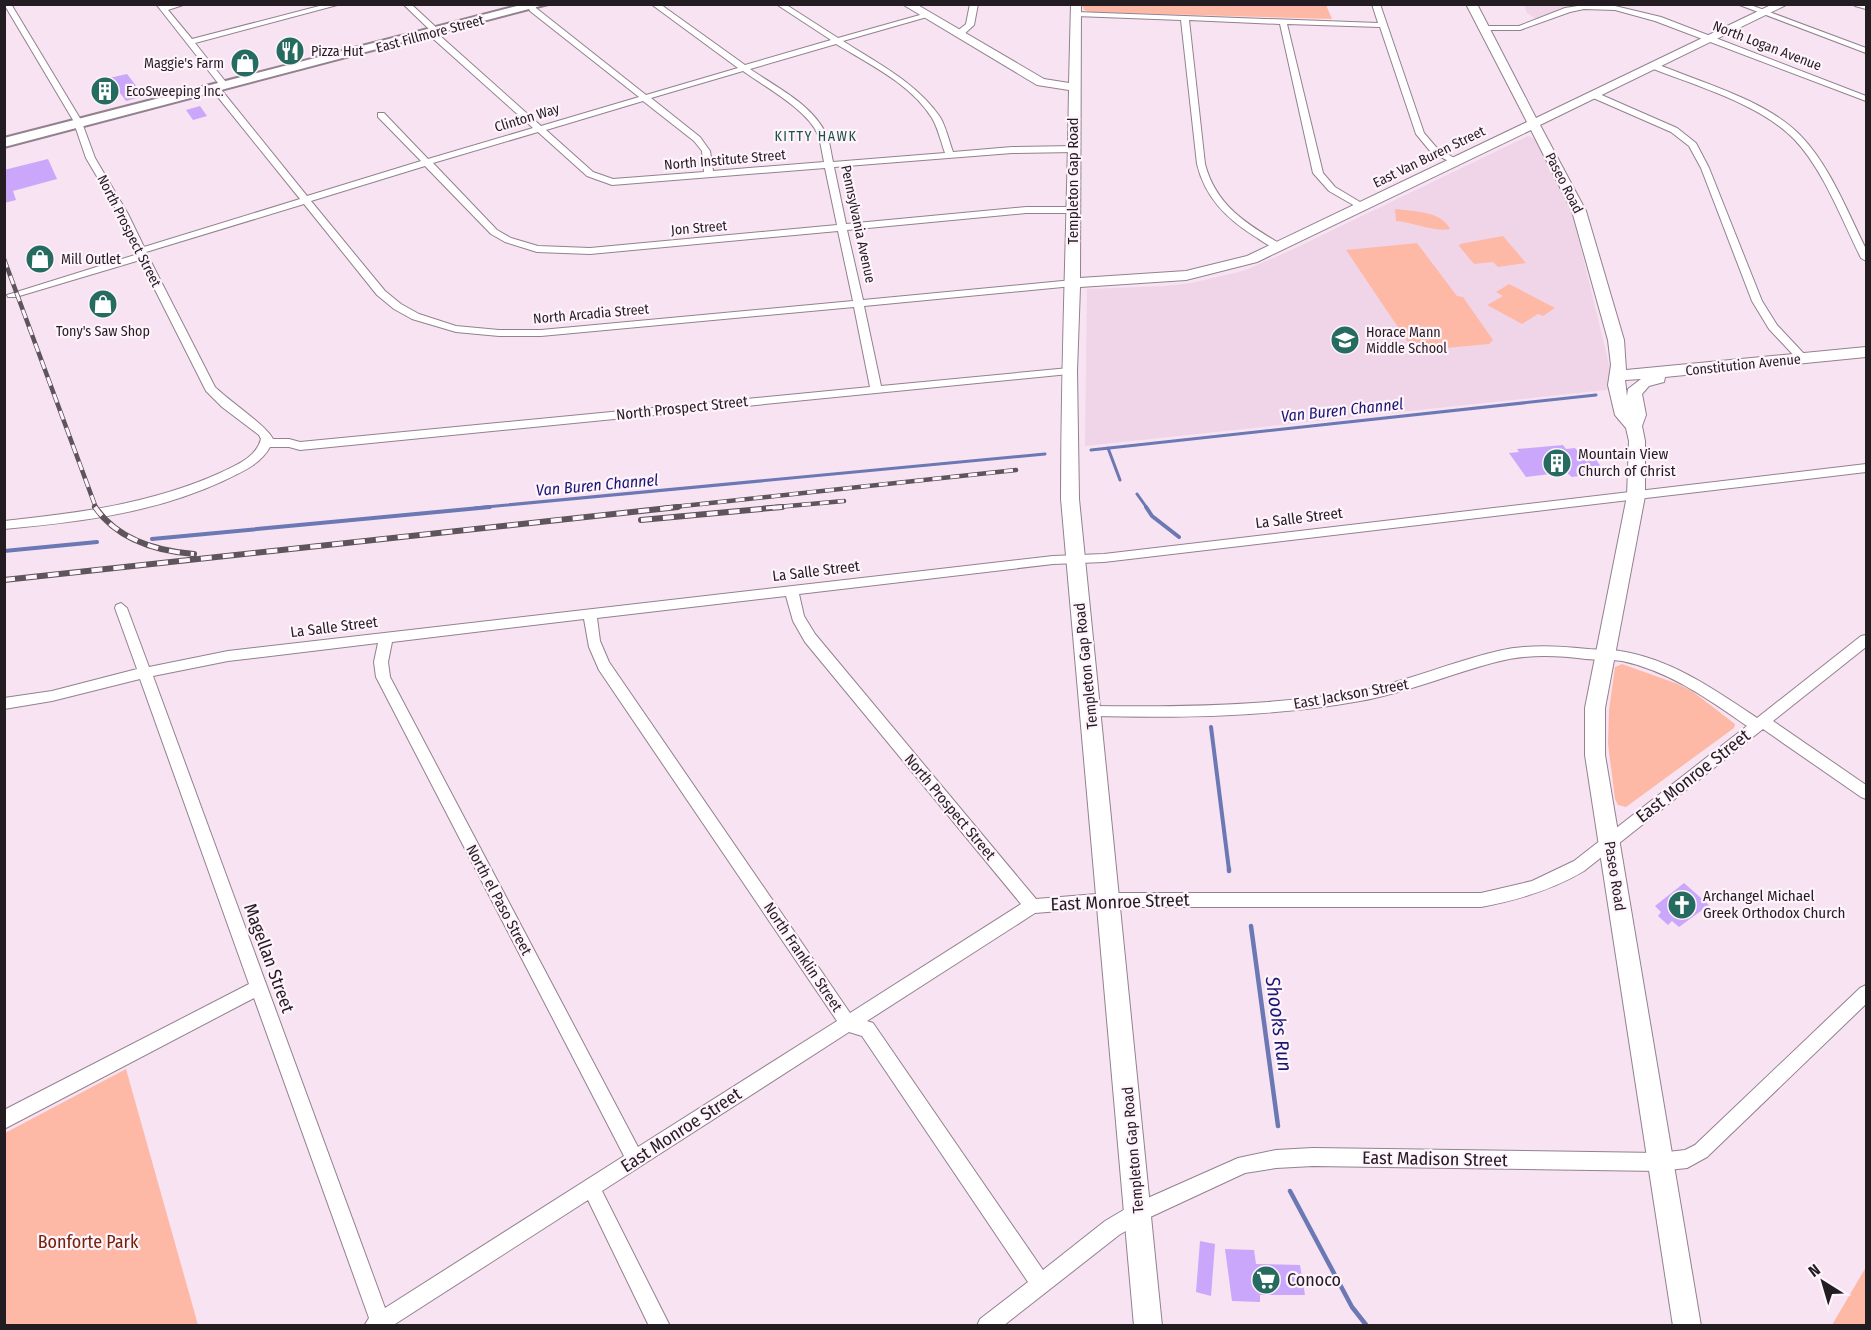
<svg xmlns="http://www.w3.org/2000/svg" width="1871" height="1330" font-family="'Fira Sans Condensed',sans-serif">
  <rect width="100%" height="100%" fill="#f7e3f2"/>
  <path fill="#f0d5e9" d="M1524,5L1578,4V5L1561,8L1536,19L1527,13Z
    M1528,136L1535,139L1572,212L1615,389L1085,446L1087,289L1164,286L1191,283L1243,271L1285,253Z"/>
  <path fill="#feb9a6" d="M1082,4L1326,5L1332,19L1090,12L1084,10Z
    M1395,209C1412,211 1442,211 1450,229C1437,233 1412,222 1396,221Z
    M1503,236L1526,263L1498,267L1493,262L1474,264L1459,246L1460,244Z
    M1417,243L1457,296L1463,297L1493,340L1489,344L1414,351L1346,250Z
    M1509,284L1555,308L1543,316L1538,314L1522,324L1487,305L1503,296L1496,292Z
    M1622,664L1678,684L1692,691L1735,724L1734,728L1626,807L1618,805L1615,799L1608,744L1609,710L1615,667Z
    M126,1069L198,1325H5V1133Z
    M1866,1267V1325H1832Z"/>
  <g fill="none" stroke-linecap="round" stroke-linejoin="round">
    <path stroke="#6c78b3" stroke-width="3" d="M1108,448L1120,480
      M1091,450L1596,395
      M1137,494L1147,508
      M475,508L1045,454"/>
    <path stroke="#6c78b3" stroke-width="4" d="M1146,507L1152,516L1179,537
      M152,539L490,507
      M4,551L97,542
      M1211,727L1229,870"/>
    <path stroke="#6c78b3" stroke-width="4.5" d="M1229,869V871
      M1251,926L1278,1126
      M1290,1191L1352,1307L1367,1326"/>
  </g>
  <path fill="#caa7fa" d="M127,74L144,96L126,101L109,78Z
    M200,106L207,116L193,120L186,110Z
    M48,159L57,179L13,191L16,200L4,203V170Z
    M1563,445L1566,449L1575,448L1583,458L1594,457L1602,468L1583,470L1586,475L1572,477L1566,472L1526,477L1509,453L1519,452L1517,449Z
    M1684,883L1709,905L1679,927L1672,921L1668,925L1658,916L1661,912L1655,906Z
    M1200,1241L1215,1244L1211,1296L1196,1292Z
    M1225,1249L1254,1250L1256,1264L1300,1265L1305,1295H1260V1302L1232,1301Z"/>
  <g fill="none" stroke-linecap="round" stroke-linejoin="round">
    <g stroke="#93818f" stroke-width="2">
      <path id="street" d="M4,4H11L81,120L95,158L128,214L144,247L300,199L213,91V87H219L307,196L421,161L378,117V113H384L428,159L533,128L429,35L431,31L403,4H411L439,30L438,34L541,126L639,97L530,11L527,4H535L536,8L646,95L738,68L651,4H660L745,65L831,40L776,4H785L838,38L927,13V17L843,41C877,63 917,83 940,117C946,127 949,141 953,152L1012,147L1074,146L1078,149L1074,152L1012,153L834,167L846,224L1026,207H1072L1077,210L1072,213H1026L847,230L863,300L1073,280L1078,283L1073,286L864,306L881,386L1069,368L1074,371L1069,374L300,450L289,447H270C260,465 241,472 223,481C154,513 80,522 4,529V521C79,513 151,504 220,473C236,465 256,458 261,439L259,435L222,407L206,391L140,260L16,297H8L7,295L138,254L134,251L135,249L119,214L86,158L73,120ZM836,44C869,64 911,84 932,118C938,128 941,142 945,153L833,162C831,153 830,142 826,134C813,105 776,87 750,69ZM743,71C765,87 808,110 818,135C821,143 822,153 824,162L713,171L710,151L700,137L651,98ZM643,101L694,141L702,151L704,172L613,179L593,172L546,130ZM538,132L587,176L612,185L825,168L837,225L590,248L538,246L511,238L497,230L433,163ZM425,166L491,234L505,242L537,252L590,254L838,231L853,301L541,330H499L456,326L419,314L401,304L385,291L311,201ZM304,204L377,295L394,309L412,319L456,332L499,336H541L854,307L870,387L300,442L289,439H273C266,425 229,401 215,387L146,252Z
        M156,4L165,6L186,4L168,10L192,39L327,4H341L195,43L229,86L225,88H222Z
        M970,4H978L974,25L962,36H956V32L966,24Z
        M1372,4H1380L1424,133L1436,147L1459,161L1452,163L1430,151L1416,134L1380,27L1287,24L1323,173L1335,187L1365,205L1367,207L1362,210L1329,191L1313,173L1280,24L1189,20L1205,164C1216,206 1247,224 1282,245V249L1279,250C1270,247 1262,241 1254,236C1226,218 1205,197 1197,164L1181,20L1076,16L1072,14L1076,12L1378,23Z
        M1737,4H1748L1866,48V53Z
        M1855,4L1866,5V9L1855,6Z
        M1584,5L1615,6L1661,17L1866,96V101L1655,21L1615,10L1584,9L1570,12L1520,30H1483L1479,28L1483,26H1519L1565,8Z
        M1651,64H1657C1702,83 1766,100 1800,135C1830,166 1847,211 1866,249V261L1861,258C1842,220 1823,169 1794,139C1760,104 1696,86 1651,68Z
        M1591,93H1597L1677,128L1696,143L1709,168L1762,301L1777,325L1807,357V361H1799L1769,329L1752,301L1701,168L1689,146L1671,132L1591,97Z
        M1866,464V472L1104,562L1053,564L799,594L804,616L815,634L1036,899L1109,893H1481L1532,881L1574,861L1747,726C1708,699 1669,671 1622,661C1610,659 1598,660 1586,659C1556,655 1525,654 1496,662C1450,674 1406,693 1360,701C1272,717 1181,718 1092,716L1087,715L1085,711L1087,707L1092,706C1181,707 1271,706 1359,691C1406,682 1451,662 1498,651C1528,644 1558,646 1588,649C1599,650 1609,649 1620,651C1671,659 1714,689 1757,718L1861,636L1866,635V647L1773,721L1866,785V799L1861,797L1763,729L1584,871C1552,890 1518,900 1481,907H1109L1035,913L867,1021L873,1023L1043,1270L1105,1221L1132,1205L1238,1158L1276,1150L1313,1148L1659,1153L1685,1150L1695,1145L1860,988L1866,985V1004L1707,1157L1687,1168L1659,1171L1313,1166L1276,1168L1245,1173L1146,1219L1119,1235L1003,1326H977L980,1319L1028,1282L862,1036L849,1032L602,1191L670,1326H649L588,1200L392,1326H364L369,1318L254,998L4,1129V1110L249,984L140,679L52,701L4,709V698L52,691L137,669L115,608L116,605L121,603L127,608L149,667L228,651L1053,556L1104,554ZM786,596L793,621L805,642L1021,904L850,1013L609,662L600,641L597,618ZM584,619L589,647L599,670L837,1021L638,1147L390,677L388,662L392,642ZM378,643L374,662L376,677L624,1156L385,1308L153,676L228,661Z"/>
    </g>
    <g stroke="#93818f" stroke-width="2">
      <path id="secondary" d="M902,4H916L1044,79L1069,83L1071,4H1081L1080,278L1186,271L1247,256L1527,122L1466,4H1477L1536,118L1773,4H1788L1540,125L1586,211L1624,340L1626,370L1866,347V357L1665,377L1664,382L1649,386L1642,394L1646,415L1642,426L1645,441V496L1605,708V755L1701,1326H1673L1585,755V708L1627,496L1629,441L1626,428L1615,415L1608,385L1611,365L1608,340L1572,211L1531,130L1257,262L1186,280L1080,287L1077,371L1079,499L1162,1326H1134L1061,499C1061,363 1067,226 1069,90L1037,85ZM1641,379L1628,389L1627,396L1625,380Z"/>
    </g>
    <g stroke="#93818f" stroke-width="4">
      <path id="primary" d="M525,4H548L4,147V138Z"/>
    </g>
    <use href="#street" fill="#fff" fill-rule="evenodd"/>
    <use href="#secondary" fill="#fff" fill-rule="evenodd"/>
    <use href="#primary" fill="#fff" fill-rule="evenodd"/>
    <g stroke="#5e545c" stroke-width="4.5">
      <path id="rail-far1" d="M4,259L96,508
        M664,508L1016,470
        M766,508L844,501"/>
    </g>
    <g stroke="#5e545c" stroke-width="6">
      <path id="rail" d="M95,507C117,539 156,551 194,554
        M641,520L782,507
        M4,580L678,507"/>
    </g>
    <use href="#rail-far1" stroke="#fff3fc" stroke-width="3" stroke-dasharray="9" stroke-linecap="butt"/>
    <use href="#rail" stroke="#fff3fc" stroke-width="4" stroke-dasharray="11" stroke-linecap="butt"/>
  </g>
  <defs>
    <g id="restaurant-disc" transform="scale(1.5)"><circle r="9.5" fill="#266b5f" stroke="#fff3fc"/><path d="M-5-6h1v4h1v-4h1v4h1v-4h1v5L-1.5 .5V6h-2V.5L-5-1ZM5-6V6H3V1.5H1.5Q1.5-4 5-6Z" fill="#fff"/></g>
    <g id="shop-disc" transform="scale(1.5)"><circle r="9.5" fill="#266b5f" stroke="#fff3fc"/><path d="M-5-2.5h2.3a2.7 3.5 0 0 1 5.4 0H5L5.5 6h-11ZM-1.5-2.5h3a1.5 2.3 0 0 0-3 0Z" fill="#fff"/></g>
    <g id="building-disc" transform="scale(1.5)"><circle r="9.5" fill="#266b5f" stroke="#fff3fc"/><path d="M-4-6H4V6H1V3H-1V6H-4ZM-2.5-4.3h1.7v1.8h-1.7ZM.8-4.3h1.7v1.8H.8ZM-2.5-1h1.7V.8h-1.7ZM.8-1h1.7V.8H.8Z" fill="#fff"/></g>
    <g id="school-disc" transform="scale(1.5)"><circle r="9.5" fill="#266b5f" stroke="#fff3fc"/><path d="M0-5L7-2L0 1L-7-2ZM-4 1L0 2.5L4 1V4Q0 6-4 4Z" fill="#fff"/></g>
    <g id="church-disc" transform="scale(1.5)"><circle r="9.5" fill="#266b5f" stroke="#fff3fc"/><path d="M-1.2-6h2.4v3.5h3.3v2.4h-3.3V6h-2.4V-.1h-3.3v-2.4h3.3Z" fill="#fff"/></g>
    <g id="supermarket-disc" transform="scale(1.5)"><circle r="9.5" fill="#266b5f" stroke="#fff3fc"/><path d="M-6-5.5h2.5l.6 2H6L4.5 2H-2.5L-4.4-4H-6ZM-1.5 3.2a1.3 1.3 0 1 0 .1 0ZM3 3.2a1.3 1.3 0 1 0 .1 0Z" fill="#fff"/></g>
  </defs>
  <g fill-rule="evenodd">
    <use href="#restaurant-disc" x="290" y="51"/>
    <use href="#shop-disc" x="245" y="63"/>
    <use href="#building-disc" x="105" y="91"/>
    <use href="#shop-disc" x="40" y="259"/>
    <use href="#shop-disc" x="103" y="304"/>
    <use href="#school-disc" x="1345" y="340"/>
    <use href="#building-disc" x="1557" y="463"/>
    <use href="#church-disc" x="1682" y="905"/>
    <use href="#supermarket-disc" x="1266" y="1280"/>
  </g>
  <g text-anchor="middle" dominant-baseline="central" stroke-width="4.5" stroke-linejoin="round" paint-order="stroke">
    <g font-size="14" fill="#231c21" stroke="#fff3fc">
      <text transform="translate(430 34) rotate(-15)">East Fillmore Street</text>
      <text transform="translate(1767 46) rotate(21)">North Logan Avenue</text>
      <text transform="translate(527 118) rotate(-17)">Clinton Way</text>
      <text transform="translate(1429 157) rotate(-26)">East Van Buren Street</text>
      <text transform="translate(725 160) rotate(-5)">North Institute Street</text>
      <text transform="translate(1564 183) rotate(63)">Paseo Road</text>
      <text transform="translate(858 224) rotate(78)">Pennsylvania Avenue</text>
      <text transform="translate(699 228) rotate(-5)">Jon Street</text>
      <text transform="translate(129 231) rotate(63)">North Prospect Street</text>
      <text transform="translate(591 314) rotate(-5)">North Arcadia Street</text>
      <text transform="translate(1743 365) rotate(-6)">Constitution Avenue</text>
    </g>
    <g font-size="14" fill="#231c21" stroke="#fff3fc" text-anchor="start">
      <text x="311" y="51">Pizza Hut</text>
      <text x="224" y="63" text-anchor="end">Maggie's Farm</text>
      <text x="126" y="91">EcoSweeping Inc.</text>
      <text x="61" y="259">Mill Outlet</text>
      <text x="103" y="331" text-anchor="middle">Tony's Saw Shop</text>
      <text x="1366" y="332">Horace Mann<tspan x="1366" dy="16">Middle School</tspan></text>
    </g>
    <g font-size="14" letter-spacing="1.5" fill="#1c5349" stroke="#fff3fc">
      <text x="816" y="136">KITTY HAWK</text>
    </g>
    <g font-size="15" fill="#231c21" stroke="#fff3fc">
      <text transform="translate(1073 181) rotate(-90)">Templeton Gap Road</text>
      <text transform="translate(682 408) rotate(-6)">North Prospect Street</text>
      <text transform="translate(1299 518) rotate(-7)">La Salle Street</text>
      <text transform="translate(816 571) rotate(-7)">La Salle Street</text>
      <text transform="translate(334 627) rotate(-7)">La Salle Street</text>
      <text transform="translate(1086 666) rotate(-96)">Templeton Gap Road</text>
      <text transform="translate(1351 694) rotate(-10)">East Jackson Street</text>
      <text transform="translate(950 807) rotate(50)">North Prospect Street</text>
      <text transform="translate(1615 876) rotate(81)">Paseo Road</text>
      <text transform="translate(499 900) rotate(62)">North el Paso Street</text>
      <text transform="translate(803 957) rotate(56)">North Franklin Street</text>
      <text transform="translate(1133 1150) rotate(-95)">Templeton Gap Road</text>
    </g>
    <g font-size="15" fill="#231c21" stroke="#fff3fc" text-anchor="start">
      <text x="1578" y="454">Mountain View<tspan x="1578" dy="17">Church of Christ</tspan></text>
      <text x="1703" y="896">Archangel Michael<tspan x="1703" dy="17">Greek Orthodox Church</tspan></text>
    </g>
    <g font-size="16" font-style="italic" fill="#171673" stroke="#fff3fc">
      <text transform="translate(1342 410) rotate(-6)">Van Buren Channel</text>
      <text transform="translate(597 485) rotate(-5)">Van Buren Channel</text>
    </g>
    <g font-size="18" fill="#231c21" stroke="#fff3fc">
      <text transform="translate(1693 776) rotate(-38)">East Monroe Street</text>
      <text transform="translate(1120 902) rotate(-2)">East Monroe Street</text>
      <text transform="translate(269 958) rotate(70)">Magellan Street</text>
      <text transform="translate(681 1130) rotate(-33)">East Monroe Street</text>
      <text transform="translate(1435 1159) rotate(1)">East Madison Street</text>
    </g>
    <g font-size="18" fill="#752209" stroke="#fff3fc">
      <text x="88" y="1242">Bonforte Park</text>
    </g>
    <g font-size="18" fill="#231c21" stroke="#fff3fc" text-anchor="start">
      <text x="1287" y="1280">Conoco</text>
    </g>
    <g font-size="20" font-style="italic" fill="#171673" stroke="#fff3fc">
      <text transform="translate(1279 1024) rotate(82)">Shooks Run</text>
    </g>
  </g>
  <rect width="1871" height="1330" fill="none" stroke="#231c21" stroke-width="12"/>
  <g transform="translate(1823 1282) rotate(323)" stroke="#fff3fc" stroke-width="4.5" paint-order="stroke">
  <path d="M0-4.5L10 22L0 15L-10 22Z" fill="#231c21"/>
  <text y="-9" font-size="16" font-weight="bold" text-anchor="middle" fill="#231c21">N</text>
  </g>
</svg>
